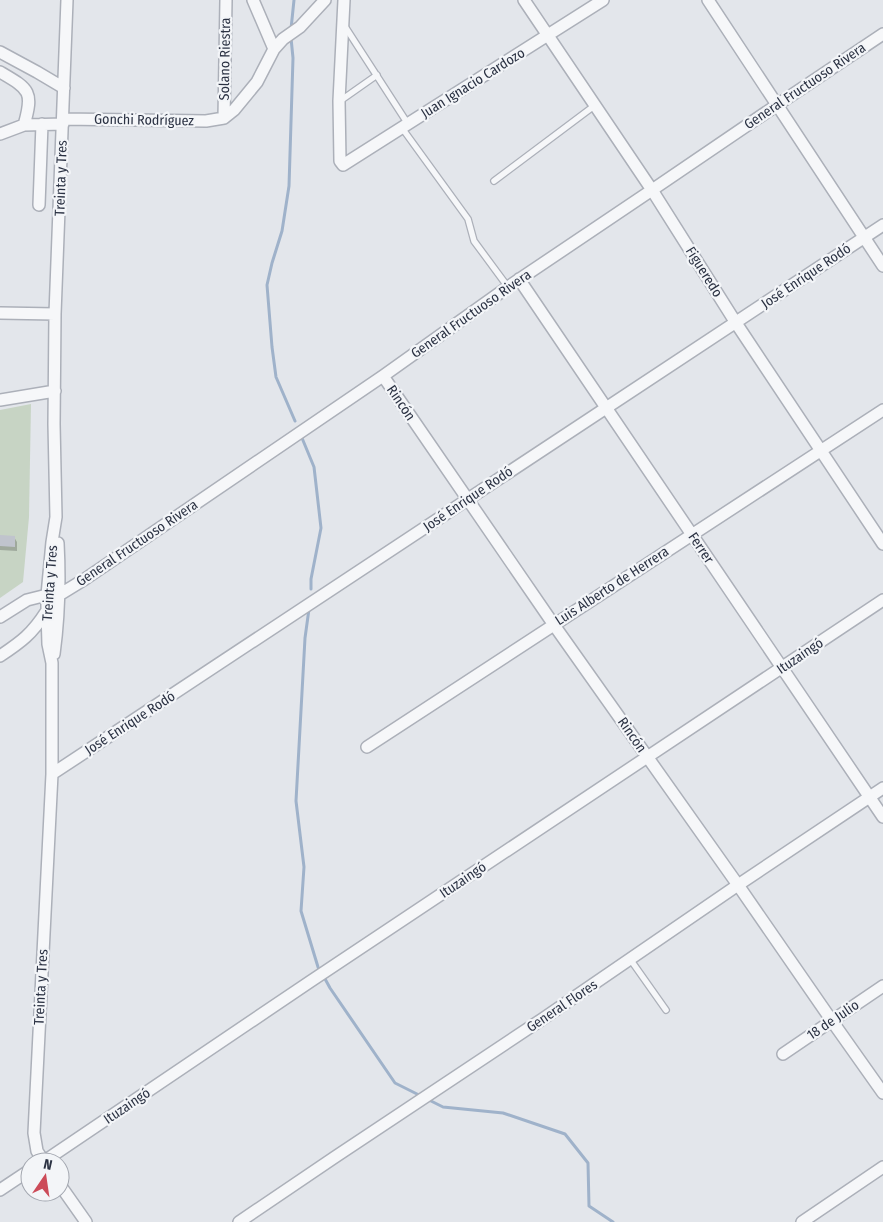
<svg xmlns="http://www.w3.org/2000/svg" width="883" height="1222" font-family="'Fira Sans Condensed',sans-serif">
  <rect width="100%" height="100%" fill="#e3e6eb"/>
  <path fill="#c7d4c4" d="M31,404L29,517L23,582L0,598V410Z"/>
  <path fill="#0003" d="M0,537H14L17,542V551L0,550Z"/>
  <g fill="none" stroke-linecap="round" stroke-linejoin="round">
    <path stroke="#9fb2ca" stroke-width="3" d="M291,29L294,0
      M291,38L293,58L289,186L282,231L272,263L267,285L272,347L276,377L295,421
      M302,438L314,467L321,528L311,579V589
      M309,609L305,638L296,801L304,867L301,911L318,967L320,972
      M324,977L330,988L395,1083L421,1096
      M429,1100L443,1107L503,1113L565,1134L588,1163L589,1206L613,1222"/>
  </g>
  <path fill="#c0c4cd" d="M0,535L15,536V547L0,546Z"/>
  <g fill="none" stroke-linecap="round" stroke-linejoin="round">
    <g stroke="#acb0b9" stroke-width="8">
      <path id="service" d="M344,25L408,124
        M340,101L377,75
        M402,128L468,219L474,241L508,287
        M494,181L594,106
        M630,959L666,1010"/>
    </g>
    <g stroke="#acb0b9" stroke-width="14">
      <path id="minor" d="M253,0L274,49
        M344,0L339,101L340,161L343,165L603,0
        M524,0L652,190L736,323L883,544
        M708,0L883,266
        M0,52L37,72L64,88
        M0,72C29,89 34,91 24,125
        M224,118L226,0
        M63,119L206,121L224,118L234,110L257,82L274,49L283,39L300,27L325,0
        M0,134L24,125L63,124
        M39,205L42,124
        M519,279L883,817
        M0,313L55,314
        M383,376L554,625L738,885L832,1021L883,1093
        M0,400L55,391
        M0,617L27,600L47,595H59L85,579L383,376L508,287L652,190L777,105L883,34
        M54,654C59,617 60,580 58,543
        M0,656C21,642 32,634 46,612
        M367,747L883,410
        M52,774L883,225
        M783,1054L883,986
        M43,1162L311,981L883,600
        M44,1162L37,1151L34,1133L52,774V663L48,644L47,612V595L52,542L56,517L54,424L55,314L67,0
        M60,1185L86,1222
        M0,1190L30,1170
        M239,1222L335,1157L541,1020L738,885L883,788
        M802,1222L883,1167"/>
    </g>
    <use href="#service" stroke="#f6f7f9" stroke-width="5.5"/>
    <use href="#minor" stroke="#f6f7f9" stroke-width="11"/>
  </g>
  <g text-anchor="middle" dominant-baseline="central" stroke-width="4.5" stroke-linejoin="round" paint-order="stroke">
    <g font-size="14" fill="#2b3243" stroke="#f3f5f8">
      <text transform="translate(225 59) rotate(-89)">Solano Riestra</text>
      <text transform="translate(473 83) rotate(-32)">Juan Ignacio Cardozo</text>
      <text transform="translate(805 86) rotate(-34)">General Fructuoso Rivera</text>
      <text transform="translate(144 120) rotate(1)">Gonchi Rodríguez</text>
      <text transform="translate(61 178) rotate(-88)">Treinta y Tres</text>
      <text transform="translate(704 272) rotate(58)">Figueredo</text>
      <text transform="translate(806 276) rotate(-34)">José Enrique Rodó</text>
      <text transform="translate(471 314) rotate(-35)">General Fructuoso Rivera</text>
      <text transform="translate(401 403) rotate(56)">Rincón</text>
      <text transform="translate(468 499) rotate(-34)">José Enrique Rodó</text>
      <text transform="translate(137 543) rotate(-34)">General Fructuoso Rivera</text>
      <text transform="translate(701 548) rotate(56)">Ferrer</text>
      <text transform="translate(50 583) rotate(-86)">Treinta y Tres</text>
      <text transform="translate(612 586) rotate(-33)">Luis Alberto de Herrera</text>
      <text transform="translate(800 656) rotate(-34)">Ituzaingó</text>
      <text transform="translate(130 723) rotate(-33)">José Enrique Rodó</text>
      <text transform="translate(632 735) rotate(55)">Rincón</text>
      <text transform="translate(463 880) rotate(-34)">Ituzaingó</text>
      <text transform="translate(41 987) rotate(-87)">Treinta y Tres</text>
      <text transform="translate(562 1006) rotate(-34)">General Flores</text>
      <text transform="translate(833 1020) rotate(-34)">18 de Julio</text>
      <text transform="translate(127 1106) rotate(-34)">Ituzaingó</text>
    </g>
  </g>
  <g transform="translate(45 1177) rotate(13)"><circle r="24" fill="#f3f5f8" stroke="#a3a7b0"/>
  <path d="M0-4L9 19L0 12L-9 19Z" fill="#cc4b59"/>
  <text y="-8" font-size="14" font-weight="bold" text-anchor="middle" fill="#2b3243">N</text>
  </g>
</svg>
